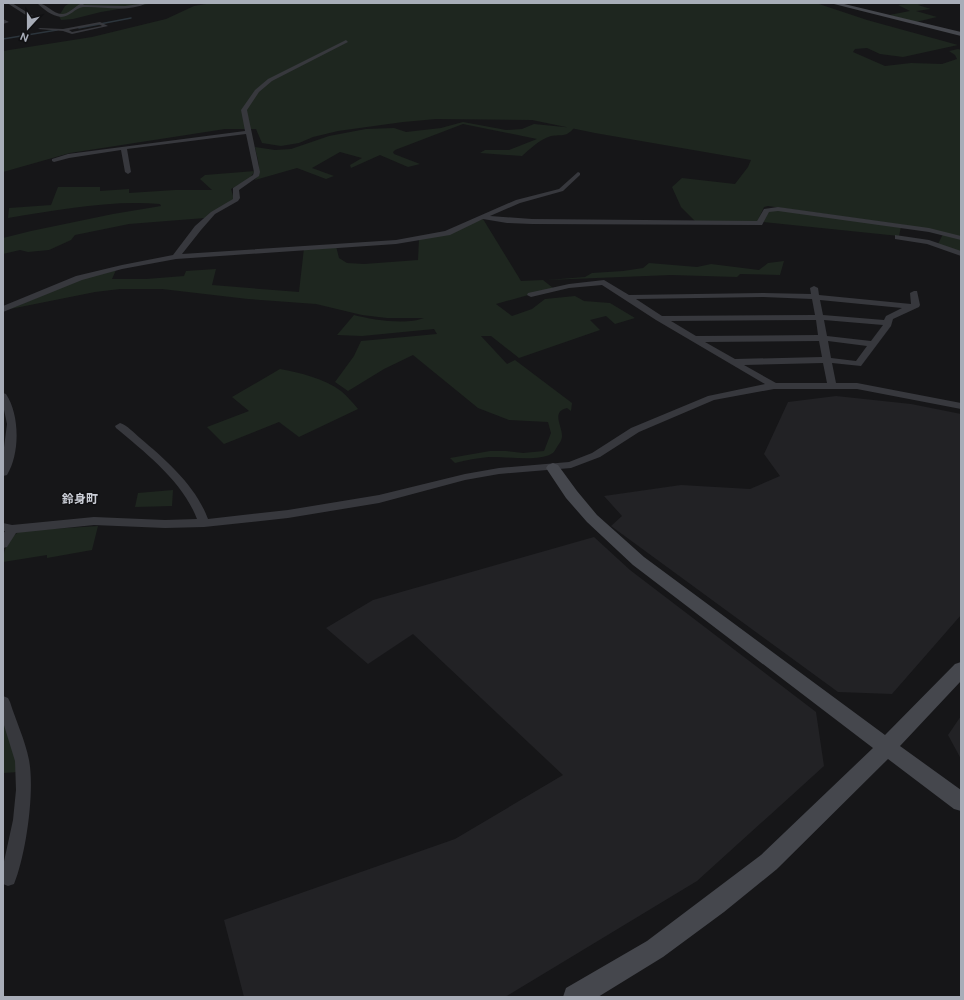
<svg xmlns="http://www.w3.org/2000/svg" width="964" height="1000" font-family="'DM Sans','Noto Sans JP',sans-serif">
  <rect width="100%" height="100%" fill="#161618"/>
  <path fill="#222225" d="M836,396L911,404L961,414V615L892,694L838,692L611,526L622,516L604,496L681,485L750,489L780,476L764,454L788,402Z
    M594,537L630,570L816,712L824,766L697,881L505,997H244L224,920L455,839L563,775L413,634L368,664L326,628L373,600Z
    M961,716V759L948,735Z"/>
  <path fill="#1e261f" d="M70,3H155L101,12L73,19L61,20L59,16L65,6Z
    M212,3H816L867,20L958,45L903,57L880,54L867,48L855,49L853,52L885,66L911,63L942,64L957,59L955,55L949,51L958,49L961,50V237L904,225L768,206L764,207L757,222L695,221L681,207L672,187L682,178L735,184L748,167L751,160L595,133L532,120L436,119L403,122L338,131L313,137L299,143L281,146L262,143L256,129H225L70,153L3,172V51L92,37L166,19L194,6Z
    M918,3H932L918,5L931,9L916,11L937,17L916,22L889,15L910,11L898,5Z
    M463,122L506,130L522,129L534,124L574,128C565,138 562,134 551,136C540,139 530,149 522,156L480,153L485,150H509L537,139L463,124L395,150L393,152L394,154L420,164L408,167L380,155L351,168L350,165L362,158L340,152L312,168L334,176L326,179L297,168L255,180C263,171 257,159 255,147L275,150L291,149L329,136L366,129L394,128L406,132L441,128Z
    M255,171L249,179L231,189L234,199L205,218L129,224L75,235L71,240L49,250L28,252L20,250L3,254V238L31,231L113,214L161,206L160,204C109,200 59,210 8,218L9,208L51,205L58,187H100V191L129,189V193L175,190H212L200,179L205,175Z
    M773,209L901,227L899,236L763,222L765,212Z
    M483,219L521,281L543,280L553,288L496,304L512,316L532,309L545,299L575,296L584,301L610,303L635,318L615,324L606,316L590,320L600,330L519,358L491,336H481L507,364L515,360L572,403L571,411L567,408C551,412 562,425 562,436C562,440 559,444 557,447C555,450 554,453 551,454C537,462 506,456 489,457C478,458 466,460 455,463L450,458L490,451H506L523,453L544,451L551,433L548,422L509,420L478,408L413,355L384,369L348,391L335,382L354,356L361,341L437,334L434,329L362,336L337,335L354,315C372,320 407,325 424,318H387L362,315L316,304L248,299L162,289H120L95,292L10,309L81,279L116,270L112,279H146L184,276L186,271L216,269L212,285L299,292L304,248L336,246L339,258L347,263L364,264L418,260L419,239L438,236Z
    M943,234L961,239V252L938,244Z
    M784,261L780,275L740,274L737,277L671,275L547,280L585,277L592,273L623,271L643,268L649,263L697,267L711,264L759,270L768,263Z
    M280,369C300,373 324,378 341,391C347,396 353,403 358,409L299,437L279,422L224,444L207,427L249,411L232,397Z
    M173,490L172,506L135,507L138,493Z
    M98,526L92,550L47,558V555L3,562C3,550 9,538 20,531Z
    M3,716L19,772L3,773Z"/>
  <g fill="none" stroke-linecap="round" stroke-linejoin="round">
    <path stroke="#2c353c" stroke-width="1.5" d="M79,28L131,18
      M3,39L57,30"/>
    <path fill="#37383d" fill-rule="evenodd" d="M7,3H12L33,16L29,17Z
      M37,3C47,3 53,15 63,14C72,13 76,3 85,3L83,5L125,6L147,3C128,13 103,6 83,7C75,8 70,17 61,17C52,16 43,9 37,3Z
      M3,19L9,22L3,24Z
      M100,22L108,26L72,34L63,31L38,29L40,28L63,29ZM99,24L102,26L72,32L69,30Z
      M346,40L348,42L272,81L259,92L247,110L260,172L259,176L239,190L240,198L238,201L215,214L201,230L182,254L396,240L445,231L516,200L559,189L578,172L580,173V175L563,191L520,203L490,216L532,219L757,221L764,209L778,207L929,228L961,236V240L929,232L778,211L769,212L762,225H759L532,224L507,223L483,219L450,235L396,244L176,259L122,269L82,280L3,312V306L76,276L122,265L173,255L195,226L211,212L233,199V188L253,175L254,172L246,134L127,149L131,172L128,174L125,172L121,150L69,158L54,162L52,161V159L68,154L245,131L241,110L255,90L268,79Z
      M895,235L929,240L961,251V256L927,244L895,239Z
      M604,280L629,295L763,293L811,294L810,288L814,286L818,288L819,295L911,304L910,293L914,291H917L920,305L919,307L893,319L891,326L861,366L832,363L836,383H857L961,403V409L857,389H774L714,400L639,432L600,457L571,468L499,474L465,480L379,503L288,518L204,527L165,528L94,525L16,533L7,547L3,548V534L5,531H3V523L12,525L94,517L165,520L197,519C183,482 146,453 116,428L115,426L120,423C127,425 134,433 140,438C166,460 196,486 208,519L288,510L379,495L465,474L499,468L569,462L592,453L631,428L708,396L765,384L656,320L602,285L569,288L531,297L527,295L528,293L569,284ZM763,297L812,299L815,315L662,316L636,299ZM820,300L902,308L886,316L884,320L823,315ZM816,320L818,335L696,336L671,321ZM824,320L883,325L871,341L827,336ZM819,341L822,357L735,359L705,342ZM828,341L867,346L856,361L831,358ZM823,363L827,383H776L744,365Z
      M3,393L6,394C20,415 20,454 7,475L3,476V455L7,424L3,405Z
      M3,696L8,698L10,702C16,721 25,740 29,760C35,791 26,855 14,884L8,886L3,884V866L13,820L16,790L15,761L3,722Z"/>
    <path fill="#45474d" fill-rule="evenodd" d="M830,3H840L961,32V36Z
      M553,463L558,465L577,491L597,515L644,557L885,735L955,664L961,662V681L900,746L961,790V811L954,809L888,759L777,869L724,912L663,957L598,997H563L566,988L647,941L761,855L873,748L633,565L587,522L566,498L546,468L548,465Z"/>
  </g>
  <g text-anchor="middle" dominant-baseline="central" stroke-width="3" stroke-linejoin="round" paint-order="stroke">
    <g font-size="12" font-weight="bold" fill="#c9ccd4" stroke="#111113">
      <text x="80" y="499">鈴身町</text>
    </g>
  </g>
  <rect width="964" height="1000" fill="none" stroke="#a8adb8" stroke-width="8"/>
  <g transform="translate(28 28) rotate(201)" stroke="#111113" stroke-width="3" paint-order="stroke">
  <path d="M0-3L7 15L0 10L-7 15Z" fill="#a8adb8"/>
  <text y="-6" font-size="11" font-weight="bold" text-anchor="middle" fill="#a8adb8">N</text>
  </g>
</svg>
